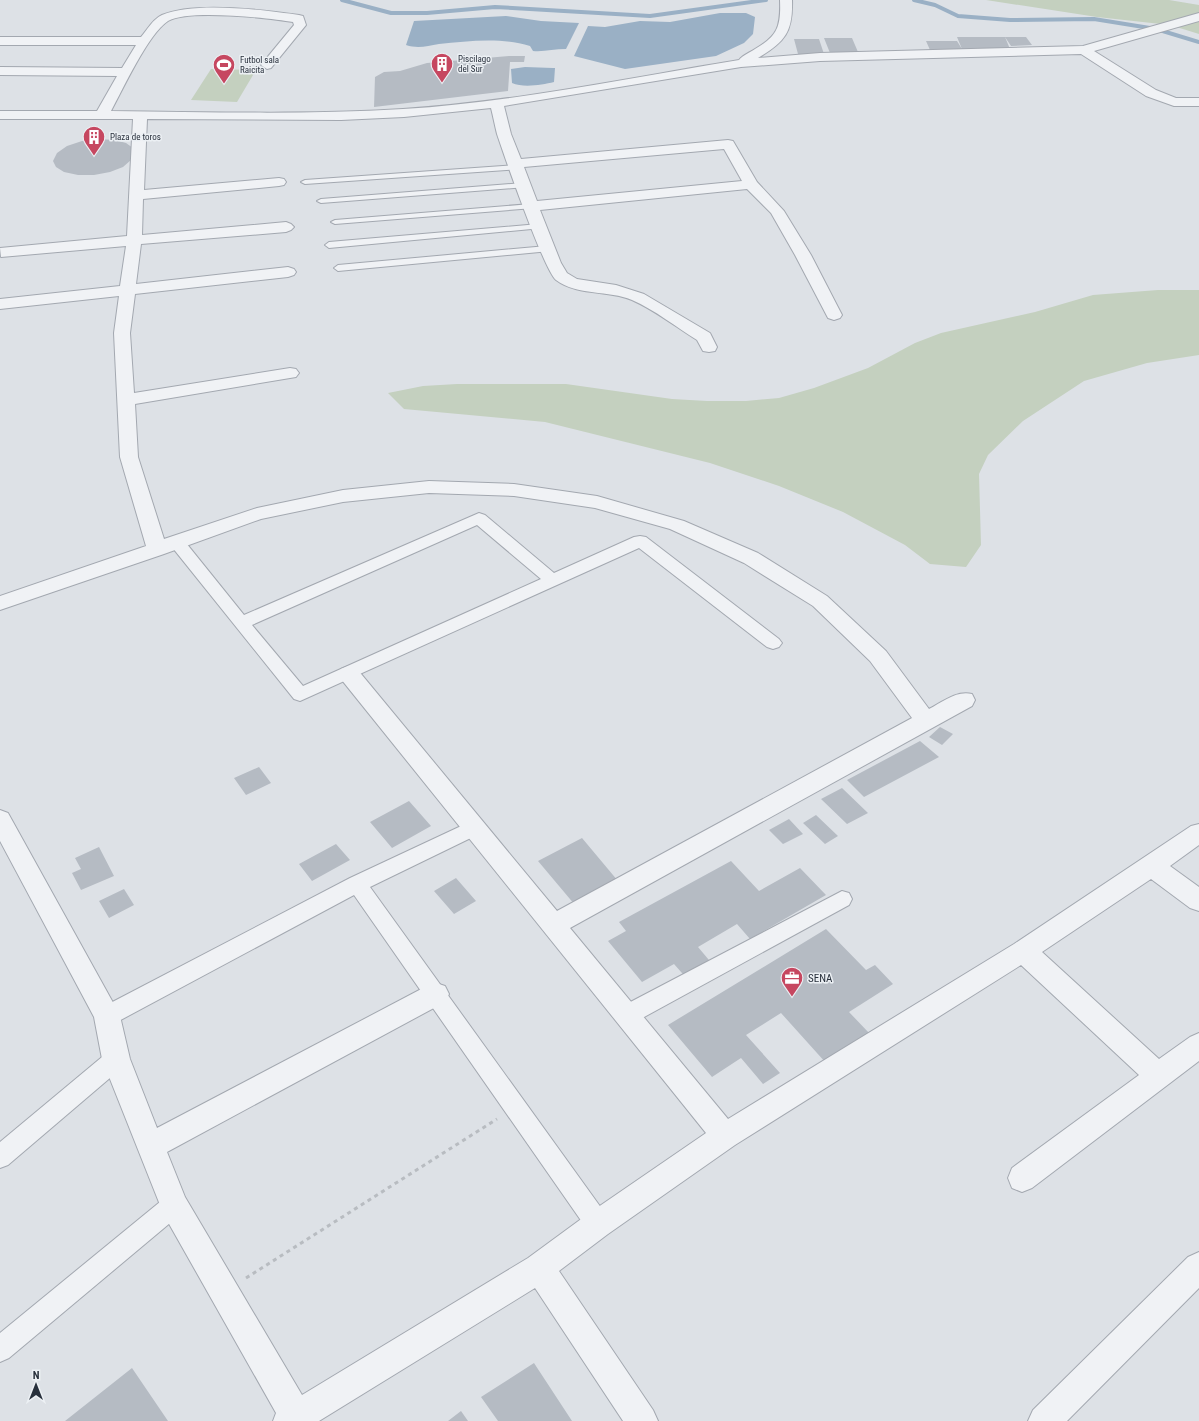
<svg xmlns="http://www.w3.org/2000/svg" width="1199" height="1421" font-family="'Roboto Condensed',sans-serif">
  <rect width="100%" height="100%" fill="#dde1e6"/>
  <path fill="#c4d0bf" d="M986,0H1169L1199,5V34L1170,25L1097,17Z
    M211,69L256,70L237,102L191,100Z
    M1158,290H1199V355L1147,363L1084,381L1023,421L988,455L979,474L981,545L966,567L930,564L905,545L843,512L779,486L710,463L545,422L404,409L388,393L423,386L457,384H566L672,399L707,401H746L779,398L814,388L868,368L915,343L941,333L1035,312L1093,295Z"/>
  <path fill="#9ab0c5" d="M720,13H746L755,17L753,34L744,43L716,56L625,69L574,56L588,26L605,27L640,21L670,22Z
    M506,16L541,21L579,23L566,49C554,49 544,52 533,51L530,46C502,37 468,41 439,44C427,46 418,49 406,45L414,21Z
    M525,67L553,68H555L554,82C542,85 523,88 512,83L511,69Z"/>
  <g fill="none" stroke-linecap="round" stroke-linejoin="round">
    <path stroke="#9ab0c5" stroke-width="4" d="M342,0L391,13H427L495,7L650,16L766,0
      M914,0L935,5L958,16L1010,20L1094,19L1156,29L1199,42"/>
  </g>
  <path fill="#b5bbc3" d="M957,37H1026L1032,45L1011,46L1005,37L1010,49H962Z
    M824,38H852L858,52L830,53Z
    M794,39H819L824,54H798Z
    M926,41H957L962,49L930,50Z
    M509,56H525L524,62H510L508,91L374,107L375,77L384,72L400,71L427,63Z
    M99,139L115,140L126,143L133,148L131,160L123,167L110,172L94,175H78L64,172L56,167L53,161L57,153L67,146L82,141Z
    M940,727L953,734L942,745L929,737Z
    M920,741L939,757L864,797L847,780Z
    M259,767L271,783L246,795L234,778Z
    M842,788L868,813L847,824L821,799Z
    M409,801L431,826L392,848L370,822Z
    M816,815L838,836L825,844L803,823Z
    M789,819L803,834L783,844L769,830Z
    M582,838L618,881L575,905L538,861Z
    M336,844L350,860L312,881L299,864Z
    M99,847L114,876L81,890L72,873L81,869L75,858Z
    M731,861L759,891L800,868L826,895L750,939L737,924L698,947L714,966L689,981L674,964L642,982L608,941L626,931L619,922Z
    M456,878L476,901L454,914L434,891Z
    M124,889L134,905L109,918L99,901Z
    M826,929L866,970L875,965L893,984L849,1012L870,1034L826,1063L781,1013L746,1035L780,1073L763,1084L741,1058L712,1077L668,1025Z
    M534,1363L572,1421H498L481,1397Z
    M132,1368L168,1421H65Z
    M461,1411L468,1421H448Z"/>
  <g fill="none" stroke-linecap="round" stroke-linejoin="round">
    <g stroke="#a3a8b0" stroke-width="2">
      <path id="service" d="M516,165L520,167L519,169L305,184L301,182L305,180Z
        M523,183L527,185L526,187L321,203L317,201L321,199Z
        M531,204L535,206L534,208L335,224L331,222L335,220Z
        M539,224H542V228L329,248L325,245L329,242Z
        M547,246L550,247V251L338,271L334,268L338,265Z"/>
    </g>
    <g stroke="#a3a8b0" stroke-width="2">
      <path id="pedestrian" d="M479,513L485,515L554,573L634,537L640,536L646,537L779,639L782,643L779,647L773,649L767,647L639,548L300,701L294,699L168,542L170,538L176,537L182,538L244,615ZM477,525L541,579L303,686L252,625Z
        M474,820L481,823L484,828L481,833L370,887L607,1216L610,1224L607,1232L598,1236L589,1232L354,895L115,1023L107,1025L99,1023L96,1016L99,1009L350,878Z
        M842,891L849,893L852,899L849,905L635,1022L627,1024L619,1022L616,1015L619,1008Z
        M116,1049L124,1052L127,1059L124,1066L8,1165L0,1168V1142L108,1052Z
        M174,1194L182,1197L186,1205L182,1213L9,1358L0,1362V1333L166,1197Z"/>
    </g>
    <g stroke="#a3a8b0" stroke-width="2">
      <path id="minor" d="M780,0H792C793,32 785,42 758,58L820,53L1083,46L1199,13V21L1094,51L1156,90L1176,98H1199V106H1174L1146,96L1081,54L820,61L741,67L504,106L511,134L521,159L728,140L733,141L757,182L784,211L811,255L842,315L840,318L834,320L828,318L795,255L771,213L747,189L540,210L561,263L567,273L577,279L616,285L644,294L710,333L717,347L715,351L709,352L703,351L697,340C676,327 655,310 632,300C609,290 577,296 556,280C544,270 504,155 497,134C495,126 493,116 491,108L404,117L341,120L147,119L144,190L279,178L284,179L286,182L284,185L279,186L143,199L142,235L286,222L291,224L294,227L291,230L286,232L141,244L136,284L288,267L294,269L296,272L294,275L288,277L135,294L130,333L134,393L290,368L296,369L299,373L296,377L290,378L135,404L138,457L164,539L257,508L343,490L429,481L514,484L597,496L684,521L758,553L827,596L886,651L929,709C942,702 957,690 972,694L975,700L972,706L570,928L728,1119L1014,944L1191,826L1199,824V845L1170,866L1199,887V911L1190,908L1151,879L1042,952L1159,1059L1190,1037L1199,1033V1061L1032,1188L1022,1192L1012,1188L1008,1178L1012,1168L1139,1075L1021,965L735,1145L608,1234L559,1271L653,1410L658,1421H623L535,1288L319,1421H273L276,1413L164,1215L102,1059L94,1017L0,841V810L8,813L116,1008L120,1016L130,1059L157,1128L427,986L436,983L445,986L449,994L445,1002L167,1152L185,1197L302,1395L528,1258L588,1214L706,1133L341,679L338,674L341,669L349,666L357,669L557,911L912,718L870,661L813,606L744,563L670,529L595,508L514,496L429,493L343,502L261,519L164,554L0,610V596L146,546L120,457L114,333L119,296L0,309V299L120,286L126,246L1,257L0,248L127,236L133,119H0V111H97L117,76L0,75V67L122,68L136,45H0V37H141C147,30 153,19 162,15C195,1 264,10 299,15L303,16L306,25L271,68L267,69L261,65L294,25L293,22C269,18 188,9 168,21C148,34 123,89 111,111C208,112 306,115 403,109C514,102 629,78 739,60C743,55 749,53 755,49C778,36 781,26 780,0ZM724,149L742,181L537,201L524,167Z
        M1199,1252V1288L1067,1421H1028L1033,1410L1188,1257Z"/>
    </g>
    <path stroke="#b8bcc1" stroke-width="3" stroke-dasharray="4 4" stroke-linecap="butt" d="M246,1278L497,1119"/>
    <use href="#service" fill="#f0f2f5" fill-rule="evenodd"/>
    <use href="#pedestrian" fill="#f0f2f5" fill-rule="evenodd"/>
    <use href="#minor" fill="#f0f2f5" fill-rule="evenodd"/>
  </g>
  <defs>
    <g id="building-pin" transform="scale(1.15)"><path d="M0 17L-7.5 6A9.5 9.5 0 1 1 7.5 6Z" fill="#c64760" stroke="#ecf0f4"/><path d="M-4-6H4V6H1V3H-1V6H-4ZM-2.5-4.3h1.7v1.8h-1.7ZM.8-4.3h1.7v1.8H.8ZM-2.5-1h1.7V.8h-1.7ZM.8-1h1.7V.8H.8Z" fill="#fff"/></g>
    <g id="stadium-pin" transform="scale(1.15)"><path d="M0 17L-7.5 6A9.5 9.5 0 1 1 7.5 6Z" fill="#c64760" stroke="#ecf0f4"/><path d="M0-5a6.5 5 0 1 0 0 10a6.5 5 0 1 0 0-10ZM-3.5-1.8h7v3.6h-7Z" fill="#fff"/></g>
    <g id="office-pin" transform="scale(1.15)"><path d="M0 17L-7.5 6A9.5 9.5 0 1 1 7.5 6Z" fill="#c64760" stroke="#ecf0f4"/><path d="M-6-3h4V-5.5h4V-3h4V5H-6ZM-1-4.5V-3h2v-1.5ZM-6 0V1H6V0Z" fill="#fff"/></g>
  </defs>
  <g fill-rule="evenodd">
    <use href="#building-pin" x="442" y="64"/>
    <use href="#stadium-pin" x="224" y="65"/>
    <use href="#building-pin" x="94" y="137"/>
    <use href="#office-pin" x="792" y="978"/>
  </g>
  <g text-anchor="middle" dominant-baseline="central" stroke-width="3" stroke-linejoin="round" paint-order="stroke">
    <g font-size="9" fill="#28303c" stroke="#ecf0f4" text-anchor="start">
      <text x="458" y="59">Piscilago<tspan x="458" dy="10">del Sur</tspan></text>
      <text x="240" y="60">Futbol sala<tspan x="240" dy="10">Raicita</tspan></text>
      <text x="110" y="137">Plaza de toros</text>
    </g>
    <g font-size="11" fill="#28303c" stroke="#ecf0f4" text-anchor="start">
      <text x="808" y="978">SENA</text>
    </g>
  </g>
  <g transform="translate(36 1385)" stroke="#ecf0f4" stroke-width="3" paint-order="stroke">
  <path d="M0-3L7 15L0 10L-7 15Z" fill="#28303c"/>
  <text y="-6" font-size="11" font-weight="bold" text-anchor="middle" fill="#28303c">N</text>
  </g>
</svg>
